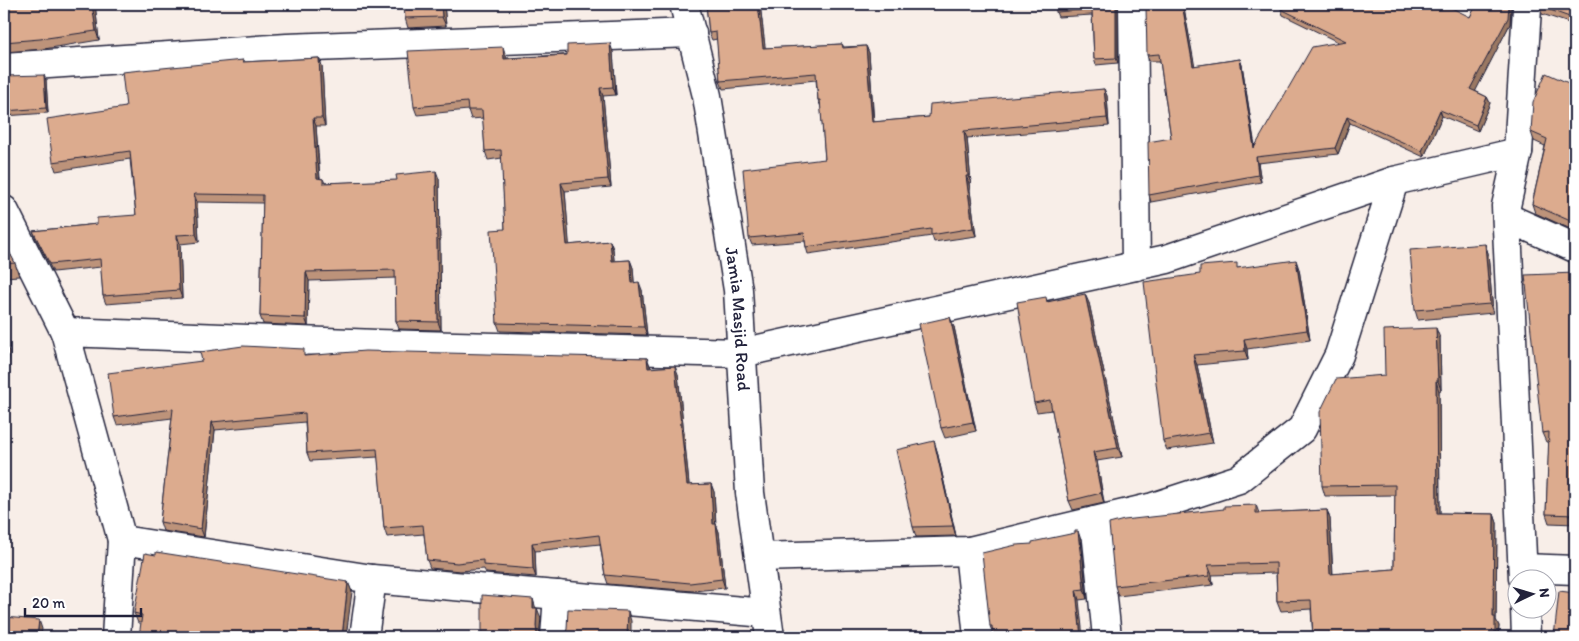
<svg xmlns="http://www.w3.org/2000/svg" width="1579" height="641" font-family="Itim,sans-serif">
  <rect width="100%" height="100%" fill="#f8eee8"/>
  <filter id="ink" filterUnits="userSpaceOnUse"><feTurbulence type="fractalNoise" baseFrequency=".02" numOctaves="2"/><feDisplacementMap in="SourceGraphic" scale="10" xChannelSelector="R" yChannelSelector="G"/><feConvolveMatrix kernelMatrix="1 2 1 2 8 2 1 2 1" color-interpolation-filters="sRGB"/></filter>
  <g filter="url(#ink)">
    <g fill="none" stroke-linecap="round" stroke-linejoin="round">
      <g stroke="#22223b" stroke-width="31">
        <g id="street">
          <path id="s1" d="M684,4L707,96L738,290L750,493L770,637"/>
          <path d="M1133,4L1136,266"/>
          <path d="M4,67L287,48L692,33"/>
          <path d="M4,210L65,332"/>
          <path d="M1508,218L1575,248"/>
          <path d="M1095,521L1107,637"/>
          <path d="M969,551L978,637"/>
          <path d="M759,557L969,551L1153,507L1239,479L1302,429L1339,355L1394,181"/>
          <path d="M1523,568L1575,570"/>
          <path d="M1523,578L1506,206L1518,152L1527,8L1528,4"/>
          <path d="M1525,608L1526,637"/>
          <path d="M766,613L372,579L122,540L65,332L377,344L741,353L1167,259L1394,181L1518,152"/>
          <path d="M116,637L122,540"/>
          <path d="M364,637L372,579"/>
          <path d="M555,637L558,595"/>
        </g>
      </g>
      <use href="#street" stroke="#fff" stroke-width="28"/>
    </g>
    <path fill="#bd937a" stroke="#22223b" d="M4,4H95L99,40L44,49L4,52Z
      M398,4H444L446,26L408,28L405,18L404,8L400,9Z
      M706,4H760L765,48L842,44L844,47L866,46L869,53L874,122L929,117L1104,89L1107,96L1109,126L967,138L971,183H969L976,236L934,242L932,236L808,254L806,247L805,241L752,245L749,238L825,159L821,107L818,100L816,80L723,89L720,81L717,39L712,40L709,33Z
      M1118,4V63L1096,65L1094,59L1092,15L1058,17L1056,12Z
      M1477,4H1512L1511,7L1510,24L1475,91L1487,97L1490,103L1478,131L1442,116L1424,157L1350,123L1338,154L1258,163L1261,182L1151,202L1149,195L1171,138L1160,61H1149L1147,55L1184,8L1194,66L1240,59L1242,65L1255,146L1338,42L1283,15L1281,9L1470,17Z
      M1575,4V25L1542,14L1539,6Z
      M613,52L616,95L603,96L611,187L565,191L569,245L610,241L613,249L614,261L630,260L633,268L634,283L642,290L647,335L500,331L497,323L505,229L502,158L488,160L485,151L483,118L471,119L468,110L417,115L414,107L506,56V58Z
      M319,58L322,66L325,126H316L320,178L323,179L325,183L439,179L441,330L399,329L396,321V278L309,281L308,326L263,324L260,316L263,203L197,202L199,242L180,244L182,298L106,304L103,296L101,267L53,272L36,239L33,231L97,224L136,215L130,159L56,171L53,162L126,107L243,60V62Z
      M4,76L46,80L48,113L4,116Z
      M1575,86V231L1535,213L1532,204L1545,146L1534,141L1531,132Z
      M4,242L15,263L19,276L4,277Z
      M1485,244L1488,253L1493,313L1418,320L1415,310Z
      M1239,268L1299,269L1310,340L1247,349L1248,360L1197,365L1213,443L1167,450L1163,441L1200,274Z
      M1575,273V524L1549,523L1546,514L1549,442H1546L1542,433Z
      M1048,301L1089,303L1122,457L1097,461L1104,503L1073,510L1069,501L1052,410L1037,412L1034,403Z
      M954,327L976,431L945,438L941,428Z
      M1440,338L1441,390L1439,391L1440,513L1494,514L1497,523L1496,620L1499,626L1498,637H1313L1311,609L1281,611L1277,601L1276,573L1212,575L1213,585L1118,596L1115,586L1224,509L1256,505L1259,513L1327,510L1330,519L1333,574L1394,569L1395,495L1325,496L1322,486L1385,375Z
      M4,339L9,351L7,400L4,399Z
      M307,355L647,358L651,368L678,374L689,485L711,484L714,492L716,524L719,532L725,588L693,591L608,584L605,575L600,544L535,551L536,577L486,573L484,569L460,571L430,568L427,560L424,534L387,537L384,528L378,457L310,461L307,453L305,422L215,430L204,537L163,531L160,522L172,418L117,425L114,417Z
      M934,441L937,451L956,536L916,537L913,527Z
      M1081,540L1087,599L1079,600L993,634L990,626L1032,544Z
      M348,582L352,592L141,623H138L134,613Z"/>
    <path fill="#9a7863" stroke="#22223b" d="M92,4H95L99,40L96,31Z
      M441,4H444L446,26L442,17Z
      M758,4H760L766,55L763,48Z
      M1116,4H1118V63L1116,58Z
      M1182,4L1184,8L1196,73L1193,66Z
      M1509,4H1512L1511,7L1510,24L1473,96L1470,89Z
      M610,43L613,52L616,95L613,87Z
      M866,46L869,53L874,130L872,122Z
      M503,47L506,56L507,67L504,59Z
      M319,58L322,66L325,126L322,118Z
      M1240,59L1242,65L1256,155L1254,148Z
      M44,75L46,80L48,113L46,108Z
      M600,88L603,96L611,187L608,179Z
      M1104,89L1107,96L1109,126L1107,118Z
      M1487,97L1490,103L1478,131L1476,125Z
      M1440,110L1442,116L1424,157L1422,151Z
      M1347,117L1350,123L1338,154L1335,148Z
      M313,118L316,126L320,187L317,178Z
      M964,131L967,138L971,183L968,176Z
      M1256,157L1258,163L1261,182L1258,175Z
      M436,171L439,179L441,330L438,322Z
      M966,176L969,183L976,236L973,228Z
      M561,183L565,191L570,253L567,245Z
      M194,194L197,202L199,242L196,234Z
      M177,235L180,244L182,298L179,290Z
      M610,241L613,249L615,270L612,261Z
      M1485,244L1488,253L1493,313L1490,304Z
      M630,260L633,268L635,292L632,283Z
      M1296,260L1299,269L1310,340L1307,330Z
      M306,272L309,281L308,326L305,318Z
      M639,282L642,290L647,335L644,327Z
      M1085,294L1089,303L1122,457L1118,448Z
      M950,317L954,327L976,431L973,422Z
      M1436,328L1440,338L1441,390L1438,381Z
      M4,339L9,351L7,400L4,392Z
      M1244,339L1247,349L1248,360L1245,351Z
      M1193,355L1197,365L1213,443L1209,433Z
      M647,358L650,366L651,376L648,368Z
      M675,366L678,374L690,494L687,485Z
      M1436,381L1439,391L1440,522L1437,513Z
      M212,422L215,430L204,537L201,529Z
      M934,441L937,451L956,536L953,526Z
      M1093,452L1097,461L1104,503L1101,493Z
      M711,484L714,492L716,532L713,524Z
      M1327,510L1330,519L1333,584L1330,574Z
      M1494,514L1497,523L1496,620L1499,626L1498,637H1495L1493,617Z
      M716,524L719,532L725,588L722,579Z
      M1078,531L1081,540L1087,599L1084,589Z
      M532,543L535,551L536,577L533,569Z
      M1208,565L1212,575L1213,585L1209,576Z
      M348,582L352,592L346,637H342Z
      M1076,590L1079,600L1083,637H1081Z
      M533,599L536,609L533,608Z
      M537,608L541,618L539,636L537,634L536,626Z
      M628,611L631,621V637H627Z
      M39,620L42,629L41,637H37Z"/>
    <path fill="#dcab8e" stroke="#22223b" d="M4,4H92L96,31L40,39L4,42Z
      M404,4H441L442,17L405,18Z
      M706,4H758L763,48L842,44L843,48L866,46L872,122L929,117L930,104L1104,89L1107,118L964,131L968,176H966L973,228L931,235V229L806,247L804,233L749,238L743,169L825,159L820,100H818L816,73L720,81L716,32L709,33Z
      M1055,4H1116V58L1094,59L1092,9L1056,12Z
      M1167,4H1182L1193,66L1240,59L1254,148L1312,47L1346,41L1281,9L1283,4H1444L1470,17L1477,4H1509L1508,18L1470,89L1487,97L1476,125L1440,110L1422,151L1347,117L1335,148L1256,157L1258,175L1149,195L1148,142L1171,138L1159,54L1147,55L1146,7Z
      M1540,4H1575V19L1539,6Z
      M610,43L613,87L600,88L608,179L561,183L567,245L610,241L612,261L630,260L632,283L639,282L644,327L497,323L491,230L505,229L501,150L485,151L482,110H468L467,102L414,107L408,51L503,47L504,59L567,55V45Z
      M319,58L322,118H313L317,178L323,179V183L397,180L396,175L436,171L438,322L396,321L395,270L306,272L305,318L260,316L263,195L194,194L196,234L177,235L179,290L103,296L100,259L50,264L33,231L97,224V218L136,215L130,151L53,162L47,119L126,107L122,72L243,60V62Z
      M1546,73L1575,86V223L1532,204L1547,139L1531,132L1533,102Z
      M44,75L46,108L4,111V76Z
      M4,242L15,263L4,264Z
      M1485,244L1490,304L1415,310L1410,250Z
      M1296,260L1307,330L1244,339L1245,351L1193,355L1209,433L1163,441L1144,282L1200,274V266L1237,263V268Z
      M1575,273V515L1546,514L1549,432L1542,433L1525,275Z
      M1085,294L1118,448L1093,452L1101,493L1069,501L1050,400L1034,403L1017,302L1046,297L1047,302Z
      M950,317L973,422L941,428L919,324Z
      M1436,328L1438,381H1436L1437,513L1494,514L1493,617H1495V637H1313L1311,600L1277,601L1276,563L1208,565L1209,576L1115,586L1109,524L1124,520L1224,509V506L1256,505V513L1327,510L1330,574L1394,569L1395,485L1322,486L1320,412L1336,379L1385,375L1384,330Z
      M243,346L304,349V356L365,351L647,358L648,368L675,366L687,485L711,484L713,524H716L722,579L690,583L605,575L599,535L532,543L533,569L483,565V560L457,563L427,560L423,525L384,528L377,449L307,453L305,413L212,422L201,529L160,522L173,409L114,417L108,373L202,361L200,352Z
      M934,441L953,526L913,527L896,450Z
      M1075,531H1078L1084,589L1076,590L1081,637H993L992,626H990L982,553L1016,545L1032,544V542L1075,533Z
      M156,552L348,582L342,637H139L142,615L134,613L145,553L156,555Z
      M1559,591L1575,593V637H1554Z
      M482,595L533,599V608H537L536,626L537,634L540,637H482Z
      M568,609L628,611L627,637H563L565,636L567,629Z
      M4,617L39,620L37,637H4Z"/>
  </g>
  <g text-anchor="middle" dominant-baseline="central" stroke-width="5" stroke-linejoin="round" paint-order="stroke">
    <g font-size="18" fill="#22223b" stroke="#fff">
      <text stroke="none"><textPath href="#s1" startOffset="320">Jamia Masjid Road</textPath></text>
    </g>
  </g>
  <rect width="1579" height="641" fill="none" stroke="#fff" stroke-width="20"/>
  <rect x="10" y="10" width="1559" height="621" fill="none" stroke="#22223b" stroke-width="2" filter="url(#ink)"/>
  <g transform="translate(1532 594) rotate(85)"><circle r="24" fill="#ffffff" stroke="#a7a7b1"/>
  <path d="M0-4L9 19L0 12L-9 19Z" fill="#22223b"/>
  <text y="-8" font-size="14" font-weight="bold" text-anchor="middle" fill="#22223b">N</text>
  </g>
  <path d="M25 608v8h116v-8" fill="none" stroke="#22223b" stroke-width="2.5"/>
  <text x="32" y="608" font-size="15" fill="#22223b" stroke="#ffffff" stroke-width="4" paint-order="stroke">20 m</text>
</svg>
